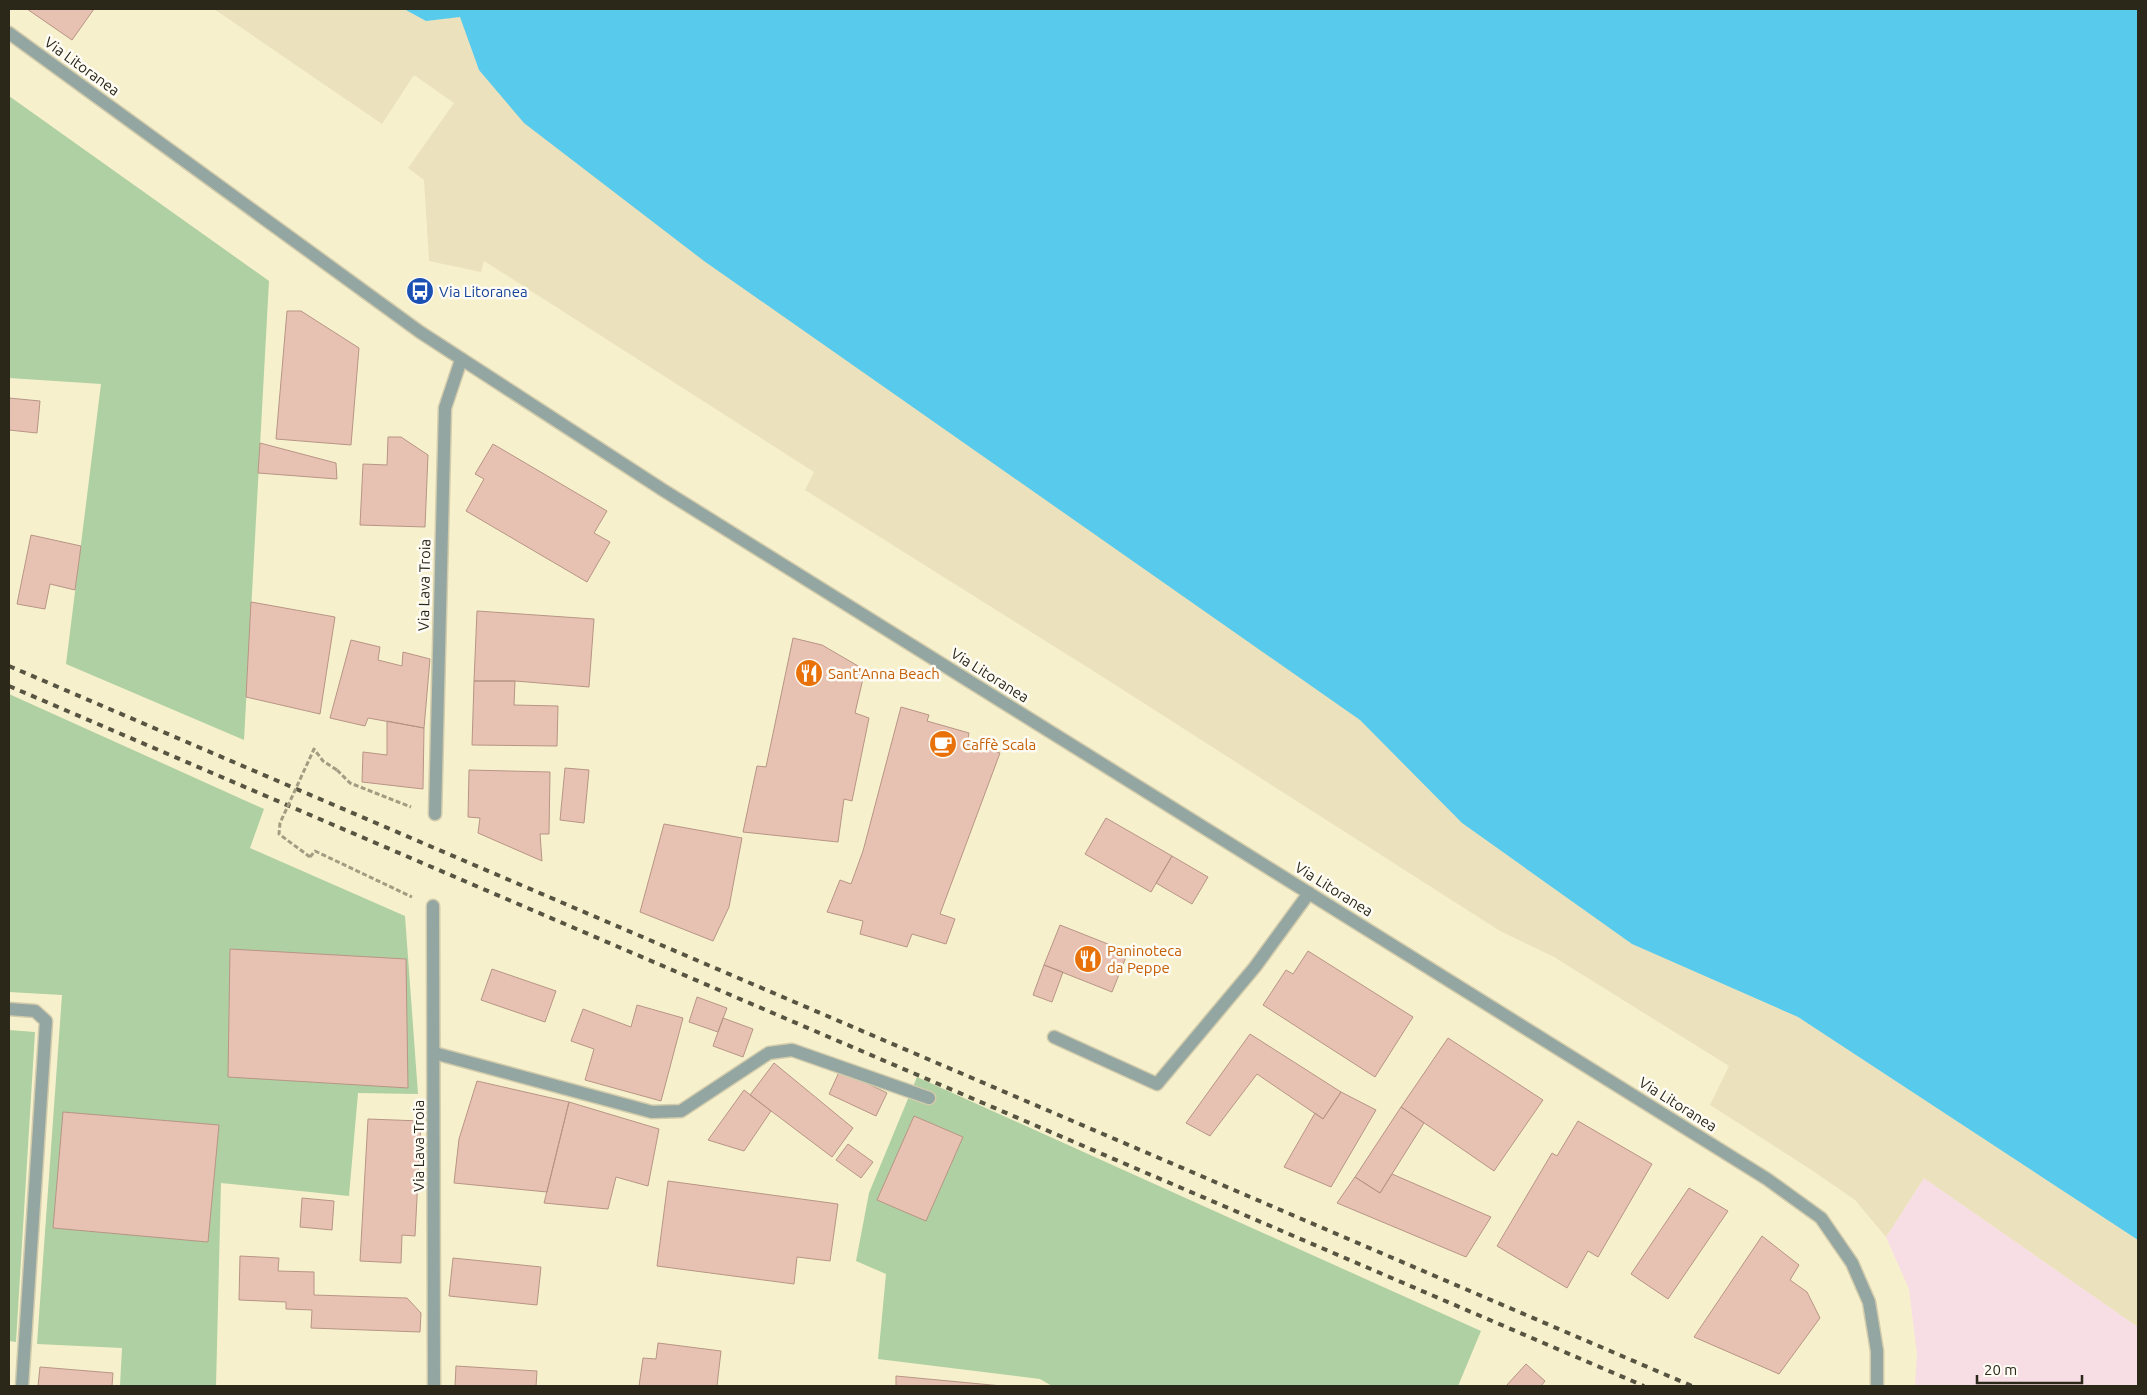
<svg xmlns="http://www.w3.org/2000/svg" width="2147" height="1395" font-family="Ubuntu,sans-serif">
  <rect width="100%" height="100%" fill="#f7f0cc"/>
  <path fill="#f7dde4" d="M1924,1178L2138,1327V1386H1915L1917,1354L1909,1289L1886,1237Z"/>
  <path fill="#afd0a2" d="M9,96L269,281L244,740L66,664L101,384L9,378Z
    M9,694L264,809L250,848L405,916L418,1094L358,1093L349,1196L221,1183L216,1386H120L122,1348L37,1344L62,995L9,992Z
    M9,1030L35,1032L16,1342L9,1341Z
    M917,1077L1481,1331L1458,1386H1052L1040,1379L878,1359L886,1274L856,1261L869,1193Z"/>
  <path fill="#ebe1bd" d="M214,9H404L426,21L460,16L479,70L1360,720L1462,823L1632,944L1798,1017L2138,1240V1327L1924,1178L1886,1237L1855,1200L1813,1171L1710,1105L1729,1066L1554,957L1500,931L1106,679L805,490L814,472L484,261L481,272L429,261L424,180L408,168L454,103L414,75L382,124Z"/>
  <path fill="#58caeb" d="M404,9H2138V1240L1798,1017L1632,944L1462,823L1360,720L704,261L524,123L479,70L460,17L426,21Z"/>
  <path fill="#e7c2b2" stroke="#b79585" d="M27,9H94L72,40Z
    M287,311H301L359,348L351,445L276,439Z
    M9,398L40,401L37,433L9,430Z
    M388,437H401L428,455L425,527L360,525L363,464L387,465Z
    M260,443L336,463L337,479L258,473Z
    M493,444L607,511L594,533L610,542L587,582L466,511L484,479L475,474Z
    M31,535L81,546L75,590L50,584L45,609L17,604Z
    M251,602L335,617L320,714L246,697Z
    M477,611L594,619L589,687L515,681H474Z
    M793,638L822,645L865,670L855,713L869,718L852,801L844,799L838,842L743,832L757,766L766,767Z
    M351,640L380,647L378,660L402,666L403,652L430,659L424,728L368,718L365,726L330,718Z
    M474,681H515L514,705L558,706L557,746L472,745Z
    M901,707L929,715L927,721L969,733L967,744L1000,753L940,914L955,919L946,944L912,934L907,947L860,934L863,921L827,912L840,880L851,884L863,851Z
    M387,721L424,728L423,789L362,782L363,752L387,755Z
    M565,768L589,770L584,823L560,820Z
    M469,770L550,772L549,834H540L542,861L478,833L480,818L468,817Z
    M1106,818L1172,856L1151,892L1085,854Z
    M664,824L742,838L729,907L713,941L640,912Z
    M1172,856L1208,877L1192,904L1156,883Z
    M1060,925L1128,952L1112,992L1044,965Z
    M230,949L406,959L408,1088L228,1077Z
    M1308,951L1413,1017L1375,1077L1263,1005L1286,970L1293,974Z
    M1044,965L1063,972L1052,1002L1033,995Z
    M492,969L556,991L545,1022L481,1000Z
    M697,997L727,1008L718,1032L689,1022Z
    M637,1005L683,1018L661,1101L585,1080L594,1049L571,1041L583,1009L631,1027Z
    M723,1018L753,1029L743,1057L713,1046Z
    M1250,1034L1341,1092L1323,1119L1257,1074L1210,1136L1186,1123Z
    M1448,1038L1543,1100L1494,1171L1401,1107Z
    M774,1063L853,1128L832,1157L750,1095Z
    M840,1070L887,1093L876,1116L829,1094Z
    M477,1081L569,1102L547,1192L454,1183L459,1139Z
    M744,1090L771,1111L744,1151L708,1140Z
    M1341,1092L1376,1110L1331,1187L1284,1167L1315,1113L1323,1119Z
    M569,1102L659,1129L648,1186L616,1177L608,1209L544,1203Z
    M1401,1107L1424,1123L1380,1193L1355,1177Z
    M63,1112L219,1125L208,1242L53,1228Z
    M914,1116L963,1137L926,1221L877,1200Z
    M368,1119L421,1121L415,1236L402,1235L401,1263L360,1261Z
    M1578,1121L1652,1164L1598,1257L1588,1251L1567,1288L1497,1246L1552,1153L1557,1156Z
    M848,1144L873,1162L861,1178L836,1160Z
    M1392,1174L1491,1217L1466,1257L1337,1203L1355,1177L1380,1193Z
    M668,1181L838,1204L830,1261L797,1257L794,1284L657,1266Z
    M1689,1188L1728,1211L1668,1299L1631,1274Z
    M302,1198L334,1201L332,1230L300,1227Z
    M1762,1236L1799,1265L1790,1280L1807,1292L1820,1318L1779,1374L1694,1337Z
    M240,1256L279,1258L278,1271L314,1272V1295L407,1298L421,1313L420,1332L311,1328L312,1310L286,1309V1302L239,1300Z
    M453,1258L541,1267L537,1305L449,1296Z
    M658,1343L721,1351L717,1386H639L643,1358L656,1359Z
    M1526,1364L1545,1381L1541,1386H1506Z
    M456,1366L537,1371L536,1386H455Z
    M40,1367L113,1373L112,1386H38Z
    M896,1376L1002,1386H896Z"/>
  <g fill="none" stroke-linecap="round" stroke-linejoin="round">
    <g stroke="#d2ccac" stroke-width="15">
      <path id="service" d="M9,1009L35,1011L46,1021L22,1386
        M1054,1037L1157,1084L1255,967L1309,893
        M434,1053L652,1112L681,1111L769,1053L792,1050L929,1098"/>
    </g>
    <g stroke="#d2ccac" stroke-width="15">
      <path id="minor" d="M435,814L445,408L461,360
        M433,906L434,1386"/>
    </g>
    <g stroke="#d2ccac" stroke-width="15">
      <path id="tertiary" d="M9,33L420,332L663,490L1767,1179L1821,1218L1852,1263L1869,1302L1877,1351V1386"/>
    </g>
    <path stroke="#a29d82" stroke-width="3" stroke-dasharray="5 2.5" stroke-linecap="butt" d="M337,770L350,783L411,807
      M310,857L315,851L412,897"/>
    <use href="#service" stroke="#94a6a1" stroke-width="12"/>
    <use href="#minor" stroke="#94a6a1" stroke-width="12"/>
    <use href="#tertiary" stroke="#94a6a1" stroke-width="12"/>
    <path stroke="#585442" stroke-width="4" stroke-dasharray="6 6" stroke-linecap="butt" d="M9,666L1692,1386
      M9,686L1644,1386"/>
    <path stroke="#a29d82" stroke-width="3" stroke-dasharray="5 2.5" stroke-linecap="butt" d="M310,857L279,834L280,823L314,749L323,761L337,770"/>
  </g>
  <defs>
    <g id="bus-disc" transform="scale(1.4375)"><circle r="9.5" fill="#1a4fb4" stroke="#fefcf5"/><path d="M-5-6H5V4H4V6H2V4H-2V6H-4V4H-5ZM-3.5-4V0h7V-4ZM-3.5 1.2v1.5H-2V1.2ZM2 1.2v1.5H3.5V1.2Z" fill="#fff"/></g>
    <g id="restaurant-disc" transform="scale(1.4375)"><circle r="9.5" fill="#e8710a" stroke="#fefcf5"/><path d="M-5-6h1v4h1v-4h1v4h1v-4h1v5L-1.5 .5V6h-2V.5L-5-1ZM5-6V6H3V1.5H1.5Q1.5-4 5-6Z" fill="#fff"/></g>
    <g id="cafe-disc" transform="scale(1.4375)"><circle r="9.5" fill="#e8710a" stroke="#fefcf5"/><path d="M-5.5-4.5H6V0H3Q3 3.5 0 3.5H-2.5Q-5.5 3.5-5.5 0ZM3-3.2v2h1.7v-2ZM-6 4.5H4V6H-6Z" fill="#fff"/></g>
  </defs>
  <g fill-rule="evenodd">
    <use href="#bus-disc" x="420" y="291"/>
    <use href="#restaurant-disc" x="809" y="673"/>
    <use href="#cafe-disc" x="943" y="744"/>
    <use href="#restaurant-disc" x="1088" y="959"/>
  </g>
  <g text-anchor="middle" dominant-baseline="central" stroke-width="5" stroke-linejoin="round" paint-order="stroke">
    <g font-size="15" fill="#2b281a" stroke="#fefcf5">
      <text transform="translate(82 66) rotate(36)">Via Litoranea</text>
      <text transform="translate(424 585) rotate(-89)">Via Lava Troia</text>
      <text transform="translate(990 675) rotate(32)">Via Litoranea</text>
      <text transform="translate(1334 889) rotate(32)">Via Litoranea</text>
      <text transform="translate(1678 1104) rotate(32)">Via Litoranea</text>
      <text transform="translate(418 1146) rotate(-90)">Via Lava Troia</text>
    </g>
    <g font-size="15" fill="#164399" stroke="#fefcf5" text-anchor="start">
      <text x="439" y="291">Via Litoranea</text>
    </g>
    <g font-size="15" fill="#c56008" stroke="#fefcf5" text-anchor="start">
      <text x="828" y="673">Sant'Anna Beach</text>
      <text x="962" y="744">Caffè Scala</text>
      <text x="1107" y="950">Paninoteca<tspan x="1107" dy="17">da Peppe</tspan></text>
    </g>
  </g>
  <rect width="2147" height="1395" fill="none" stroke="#2b281a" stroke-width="20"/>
  <path d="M1977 1375v8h105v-8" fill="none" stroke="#2b281a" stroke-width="2.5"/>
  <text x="1984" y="1375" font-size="15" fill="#2b281a" stroke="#fefcf5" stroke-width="4" paint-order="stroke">20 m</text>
</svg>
